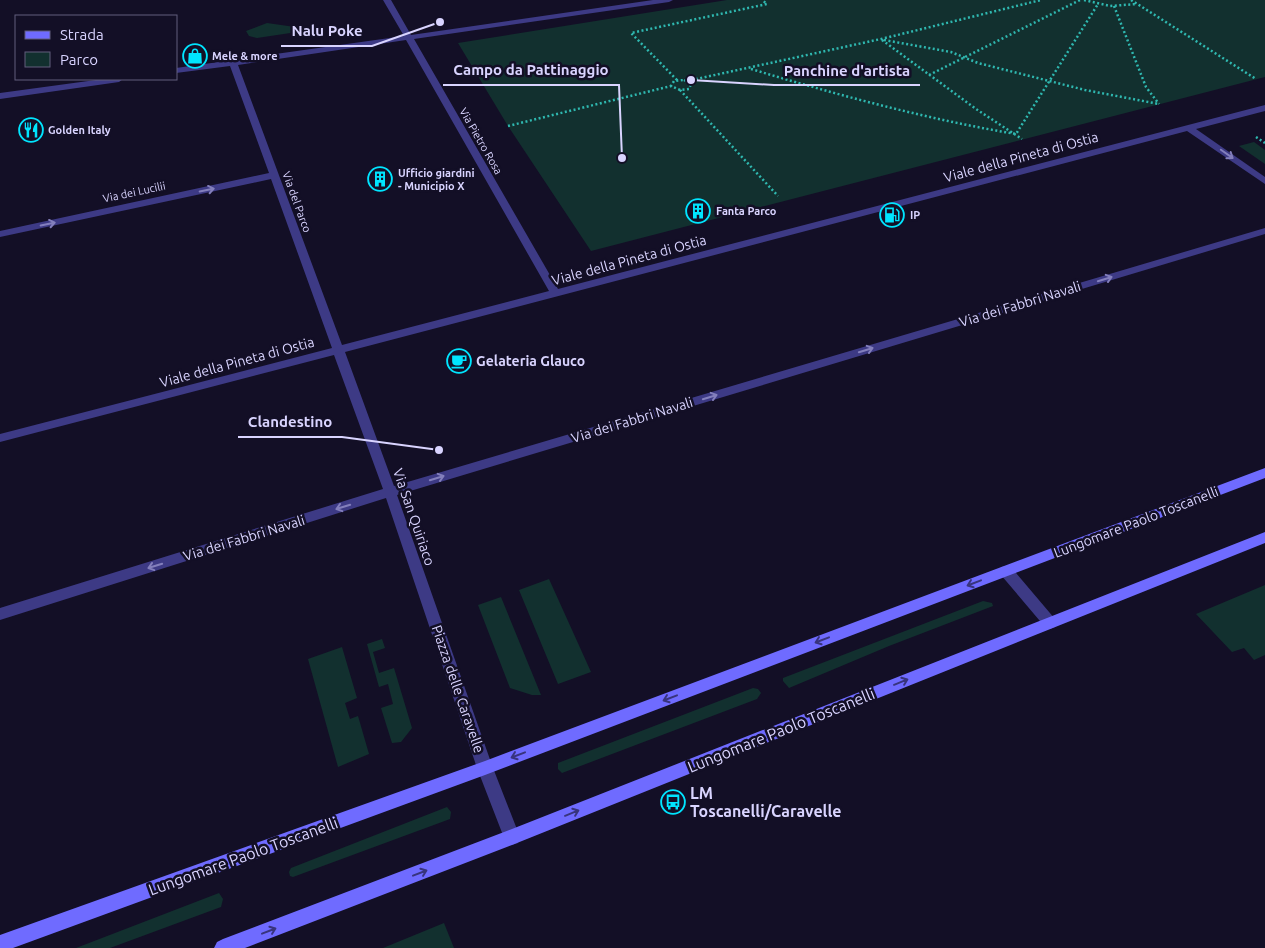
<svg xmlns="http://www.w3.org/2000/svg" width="1265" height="948" font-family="Ubuntu,sans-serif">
  <rect width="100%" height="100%" fill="#130f26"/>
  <path fill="#12302f" d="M727,0H1265V77L591,251L508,126L458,43Z
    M267,23L295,27L297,32L257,38L249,36L246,31Z
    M1254,142L1265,150V164L1239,146Z
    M549,579L591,672L558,684L519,590Z
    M1265,585V655L1254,660L1244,648L1232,652L1196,614Z
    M501,597L541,695H532L510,688L478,605Z
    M983,601L992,603L993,606L889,646L789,688L783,681V678Z
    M382,639L385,648L373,652L379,673L394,668L412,728L401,742L392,743L381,708L393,704L388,684L379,687L367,644Z
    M342,647L357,698L345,703L350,719L358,716L369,754L338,767L308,659Z
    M753,688L758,689L761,693L757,699L562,773L558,769V763Z
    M447,807L451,812L450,819L293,877L290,876L289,872L291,868Z
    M219,893L223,899L221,907L110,948H76Z
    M444,923L454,948H383Z"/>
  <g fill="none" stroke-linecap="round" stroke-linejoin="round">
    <path stroke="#2fb8b0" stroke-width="2.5" stroke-dasharray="2 2.5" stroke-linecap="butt" d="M1084,0L1110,6L1137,4
      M1131,0L1256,79
      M1114,6L1146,87L1159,104
      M882,40L976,109L1022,139
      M884,40L951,52L978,63L1085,90L1159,104
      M751,69C838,95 926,119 1016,134L1098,4
      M929,75L1080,0
      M677,80L631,33L767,4L762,0
      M684,80L691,84L689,89L680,90L671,86L674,81Z
      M687,81L881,39L1041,0
      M680,90L778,196
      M508,126L671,86
      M1256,137L1265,143"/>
    <path fill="#3d3a85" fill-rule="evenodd" d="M383,0H391L411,35L653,0H673L669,2L414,39L558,289L1265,105V111L1196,129L1265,177V184L1187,131L345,352L394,486L1265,228V234L397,495L493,768L520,837L518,843L512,845L506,843L477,768L386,498L0,620V608L383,489L334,355L0,442V434L332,348L271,179L0,237V231L269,173L230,66L176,73V68L404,36ZM406,40L549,291L342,345L238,65Z
      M103,79H123L119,82L0,99V93Z
      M1006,566L1011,567L1055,619L1057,623L1055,627L1050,629L1045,627L1001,575L999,571L1001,567Z"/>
    <path fill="#6f6bff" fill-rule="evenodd" d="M1265,468V478L485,775L13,948H0V935L485,761Z
      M1265,532V543L512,845L245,948H214L217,942L223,939L512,829Z"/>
  </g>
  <defs><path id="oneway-shaft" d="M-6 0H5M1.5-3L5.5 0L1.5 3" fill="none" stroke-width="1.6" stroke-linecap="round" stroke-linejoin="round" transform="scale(1.25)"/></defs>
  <g stroke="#837fbc">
    <use href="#oneway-shaft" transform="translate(1227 154) rotate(35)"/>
    <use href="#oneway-shaft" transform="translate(207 190) rotate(-12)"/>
    <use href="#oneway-shaft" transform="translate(48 224) rotate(-12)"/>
    <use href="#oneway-shaft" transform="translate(1105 279) rotate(-17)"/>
    <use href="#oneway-shaft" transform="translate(866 350) rotate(-17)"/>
    <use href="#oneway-shaft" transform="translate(710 397) rotate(-17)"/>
    <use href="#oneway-shaft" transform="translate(437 478) rotate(-17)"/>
    <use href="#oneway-shaft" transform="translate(343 507) rotate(163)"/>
    <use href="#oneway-shaft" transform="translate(155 566) rotate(163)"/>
  </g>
  <g stroke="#38347d">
    <use href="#oneway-shaft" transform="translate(974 583) rotate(159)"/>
    <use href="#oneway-shaft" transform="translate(822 640) rotate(159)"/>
    <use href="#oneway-shaft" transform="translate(901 682) rotate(-22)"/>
    <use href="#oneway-shaft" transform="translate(670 698) rotate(159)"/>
    <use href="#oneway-shaft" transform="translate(518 755) rotate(159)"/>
    <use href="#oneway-shaft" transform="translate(572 813) rotate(-22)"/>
    <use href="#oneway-shaft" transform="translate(420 873) rotate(-21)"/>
    <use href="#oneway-shaft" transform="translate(269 931) rotate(-21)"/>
  </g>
  <defs>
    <g id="shop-ring" transform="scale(1.25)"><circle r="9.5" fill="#130f26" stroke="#00e5ff" stroke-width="1.5"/><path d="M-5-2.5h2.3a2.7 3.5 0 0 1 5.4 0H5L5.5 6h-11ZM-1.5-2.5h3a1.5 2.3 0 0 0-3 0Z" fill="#00e5ff"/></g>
    <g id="restaurant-ring" transform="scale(1.25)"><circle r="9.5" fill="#130f26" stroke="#00e5ff" stroke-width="1.5"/><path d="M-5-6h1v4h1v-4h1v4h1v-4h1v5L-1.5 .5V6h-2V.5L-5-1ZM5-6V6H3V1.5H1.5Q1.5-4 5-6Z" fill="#00e5ff"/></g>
    <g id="building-ring" transform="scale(1.25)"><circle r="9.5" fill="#130f26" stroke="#00e5ff" stroke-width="1.5"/><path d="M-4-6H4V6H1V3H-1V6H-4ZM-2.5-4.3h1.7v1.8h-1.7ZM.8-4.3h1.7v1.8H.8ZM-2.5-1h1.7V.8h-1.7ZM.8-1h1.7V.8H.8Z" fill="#00e5ff"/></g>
    <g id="fuel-ring" transform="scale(1.25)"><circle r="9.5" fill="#130f26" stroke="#00e5ff" stroke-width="1.5"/><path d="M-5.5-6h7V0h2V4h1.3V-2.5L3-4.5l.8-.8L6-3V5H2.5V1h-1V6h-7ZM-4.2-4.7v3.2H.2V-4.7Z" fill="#00e5ff"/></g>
    <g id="cafe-ring" transform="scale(1.25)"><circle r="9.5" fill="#130f26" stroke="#00e5ff" stroke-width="1.5"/><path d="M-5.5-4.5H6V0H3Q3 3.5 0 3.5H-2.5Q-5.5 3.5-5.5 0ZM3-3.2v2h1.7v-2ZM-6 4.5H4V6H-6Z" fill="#00e5ff"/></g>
    <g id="bus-ring" transform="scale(1.25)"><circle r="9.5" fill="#130f26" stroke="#00e5ff" stroke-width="1.5"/><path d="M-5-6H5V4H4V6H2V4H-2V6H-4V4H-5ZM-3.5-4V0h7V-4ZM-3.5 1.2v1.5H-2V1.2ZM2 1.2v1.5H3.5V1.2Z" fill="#00e5ff"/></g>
  </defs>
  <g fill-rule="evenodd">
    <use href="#shop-ring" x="195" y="56"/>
    <use href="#restaurant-ring" x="31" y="130"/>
    <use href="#building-ring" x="380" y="179"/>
    <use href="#building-ring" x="698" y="211"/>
    <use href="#fuel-ring" x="892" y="215"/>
    <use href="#cafe-ring" x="459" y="361"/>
    <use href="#bus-ring" x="673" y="802"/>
  </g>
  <g text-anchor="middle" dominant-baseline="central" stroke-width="5" stroke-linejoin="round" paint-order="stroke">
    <g font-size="11" font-weight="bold" fill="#d9d4ff" stroke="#130f26" text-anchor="start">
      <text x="212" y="56">Mele &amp; more</text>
      <text x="48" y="130">Golden Italy</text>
      <text x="398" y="173">Ufficio giardini<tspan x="398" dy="13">- Municipio X</tspan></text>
      <text x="716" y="211">Fanta Parco</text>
      <text x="910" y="215">IP</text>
    </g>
    <g font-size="11" fill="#d9d4ff" stroke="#130f26">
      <text transform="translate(481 141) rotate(60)">Via Pietro Rosa</text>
      <text transform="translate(134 192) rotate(-12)">Via dei Lucilii</text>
      <text transform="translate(297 202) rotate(70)">Via del Parco</text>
    </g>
    <g font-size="14" fill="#d9d4ff" stroke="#130f26">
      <text transform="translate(1021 157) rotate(-15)">Viale della Pineta di Ostia</text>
      <text transform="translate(629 260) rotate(-15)">Viale della Pineta di Ostia</text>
      <text transform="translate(1020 304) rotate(-17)">Via dei Fabbri Navali</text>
      <text transform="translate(237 362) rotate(-15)">Viale della Pineta di Ostia</text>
      <text transform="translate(632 420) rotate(-17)">Via dei Fabbri Navali</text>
      <text transform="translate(414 517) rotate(71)">Via San Quiriaco</text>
      <text transform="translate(1136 522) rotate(-21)">Lungomare Paolo Toscanelli</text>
      <text transform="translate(244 538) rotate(-17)">Via dei Fabbri Navali</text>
      <text transform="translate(458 689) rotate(71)">Piazza delle Caravelle</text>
    </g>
    <g font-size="14" font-weight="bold" fill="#d9d4ff" stroke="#130f26" text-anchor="start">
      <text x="476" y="361">Gelateria Glauco</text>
    </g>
    <g font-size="16" fill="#d9d4ff" stroke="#130f26">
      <text transform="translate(781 730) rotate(-22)">Lungomare Paolo Toscanelli</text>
      <text transform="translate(243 856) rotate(-20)">Lungomare Paolo Toscanelli</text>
    </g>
    <g font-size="16" font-weight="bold" fill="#d9d4ff" stroke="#130f26" text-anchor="start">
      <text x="690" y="793">LM<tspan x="690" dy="18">Toscanelli/Caravelle</tspan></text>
    </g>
  </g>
  <path fill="none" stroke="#d9d4ff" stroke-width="2" d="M440 22L372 46H281M622 158L619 85H443M691 80L774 85H920M439 450L342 437H238"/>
  <g fill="#d9d4ff" stroke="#130f26" stroke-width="2">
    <circle cx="440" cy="22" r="5"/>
    <circle cx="622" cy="158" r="5"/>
    <circle cx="691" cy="80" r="5"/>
    <circle cx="439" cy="450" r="5"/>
  </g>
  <g font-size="15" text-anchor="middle" font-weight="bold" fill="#d9d4ff" stroke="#130f26" stroke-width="5" stroke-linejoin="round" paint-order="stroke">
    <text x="327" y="36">Nalu Poke</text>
    <text x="531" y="75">Campo da Pattinaggio</text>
    <text x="847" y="76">Panchine d'artista</text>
    <text x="290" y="427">Clandestino</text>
  </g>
  <rect x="15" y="15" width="162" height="65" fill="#130f26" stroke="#625e7d"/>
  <rect x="25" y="31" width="25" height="8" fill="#6f6bff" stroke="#625e7d"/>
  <text x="60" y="40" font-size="15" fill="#d9d4ff">Strada</text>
  <rect x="25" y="52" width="25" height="15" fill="#12302f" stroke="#625e7d"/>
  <text x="60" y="65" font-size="15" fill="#d9d4ff">Parco</text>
</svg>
